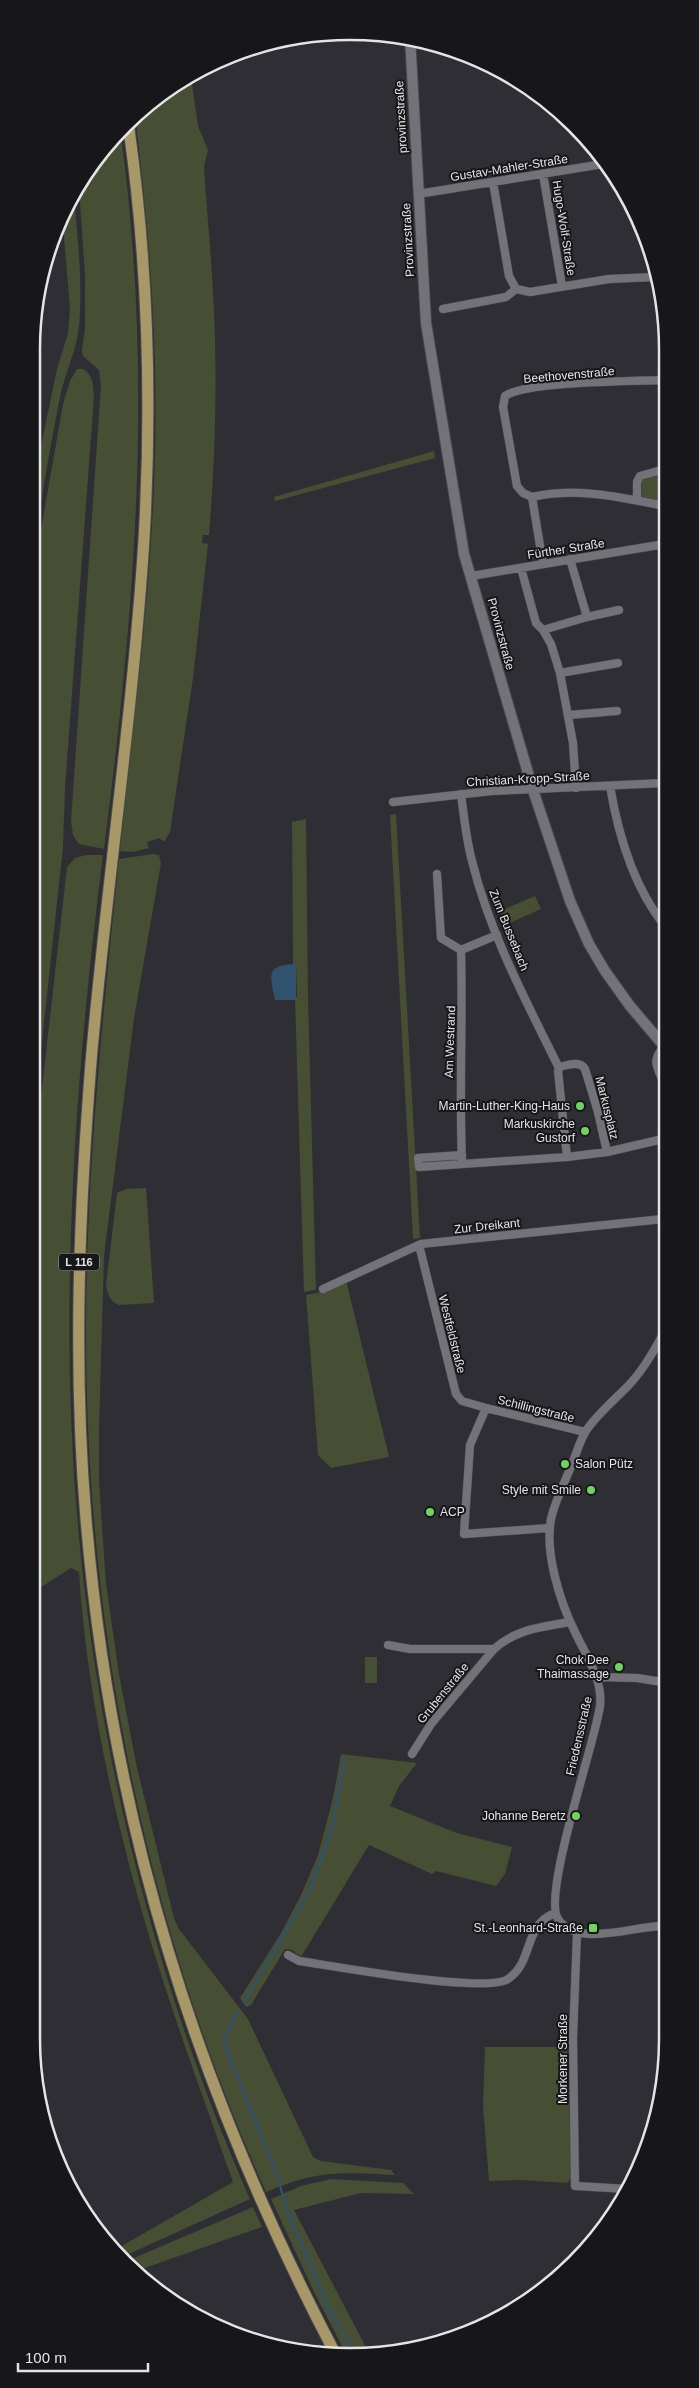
<svg xmlns="http://www.w3.org/2000/svg" width="699" height="2388" font-family="Helvetica,sans-serif">
  <rect width="100%" height="100%" fill="#2f2e34"/>
  <path fill="#464e33" d="M191,77L198,126L208,150L204,166C206,202 210,239 212,276C218,361 216,450 209,535H203L202,543L208,544L193,678L170,832L164,842L159,838L147,842L149,848L132,852L120,851C134,718 152,586 155,453C158,342 149,232 136,122L172,85Z
    M121,136C154,379 135,608 104,849L79,844L73,835L71,821L101,385L99,370L83,356L82,350L85,328V276L79,188L85,173Z
    M74,198C78,241 83,285 79,327C76,351 66,371 61,393C51,439 44,486 36,532L37,465L57,369L68,333L70,309L63,225Z
    M77,369H83C94,376 93,386 94,397L65,788L63,847L34,1115L36,558L63,404L70,381Z
    M434,451L435,458L275,501L274,497Z
    M662,474C665,480 665,494 660,500L641,497L642,478Z
    M396,814L420,1238L413,1239L390,815Z
    M306,819L308,996L316,1290L304,1292L295,1000L297,996L296,965L293,964L292,822Z
    M153,854L159,855L161,863L134,1018L104,1256L99,1429V1482L106,1584L119,1674L137,1768L174,1918L179,1929L248,2019L313,2157L321,2161L391,2170L395,2175C342,2172 317,2170 266,2192C143,1919 85,1622 86,1322C87,1167 103,1013 119,859Z
    M86,855H103C73,1093 56,1337 83,1576C107,1790 163,2002 250,2199L122,2257L113,2251L233,2182C213,2125 192,2068 173,2011C127,1875 88,1716 79,1572L71,1568L43,1586L33,1589L34,1158L67,867L75,858Z
    M535,896L541,909L505,925L500,911Z
    M146,1188L154,1303L119,1305C109,1301 108,1295 106,1285L117,1193L126,1189Z
    M346,1280L389,1457L331,1468L318,1455L306,1295L317,1293Z
    M365,1657H377V1683H365Z
    M341,1754L417,1763L399,1786L390,1806L457,1833L512,1847L505,1874L496,1886L436,1871L432,1874L369,1845L301,1957L292,1950L285,1949L251,2005L246,2007L240,1998L281,1933L301,1895L318,1855L333,1798Z
    M485,2047H567L572,2177L567,2183L521,2180L489,2181L483,2107Z
    M331,2179L403,2183L414,2194L361,2193L294,2210L368,2351L346,2354L314,2292L271,2199L301,2186Z
    M253,2207L262,2227L139,2270L127,2261Z"/>
  <path fill="#31526e" d="M293,964H296V998L295,1000H275C271,977 264,966 293,964Z"/>
  <g fill="none" stroke-linecap="round" stroke-linejoin="round">
    <path stroke="#31526e" stroke-width="2.5" d="M244,2002L309,1892L331,1832L345,1758
      M238,2011L223,2041L276,2172L287,2210L328,2307L354,2353"/>
    <g stroke="#4c4c51" stroke-width="9">
      <path id="street" d="M543,174L562,286
        M493,182L509,276L516,289L530,292L609,279L655,277
        M418,194L603,164
        M443,309L506,297L516,289
        M532,497L523,493L517,486L503,407L505,396C525,381 636,381 665,380
        M532,497C577,487 620,497 665,506
        M532,497L543,564
        M637,500V482L640,476L665,469
        M521,568L536,623L543,630L551,644L560,673L573,743L576,788
        M471,576L665,544
        M587,617L619,610
        M543,630L587,617L570,559
        M560,673L618,663
        M569,715L617,711
        M662,784L664,704
        M610,786C618,834 634,887 664,925
        M461,794C464,816 466,839 472,861C490,934 526,1001 559,1068
        M393,802L492,791L664,783
        M437,874L441,938L461,950
        M461,950C463,1020 459,1090 462,1160
        M461,950L497,935
        M664,1083C657,1067 651,1061 664,1046
        M462,1155L418,1158L419,1167L567,1157L607,1152L663,1139
        M567,1157L558,1071L560,1067C569,1064 580,1061 585,1069L598,1112L607,1152
        M419,1245L456,1394L462,1401L486,1408
        M323,1289L421,1244L663,1219
        M549,1528L464,1534L470,1445L486,1408L585,1432
        M388,1645L410,1649H494C516,1629 542,1627 570,1622
        M597,1677L637,1678L662,1682
        M412,1754L431,1724L494,1649
        M662,1926C633,1926 577,1948 558,1919C542,1894 595,1743 600,1706C603,1679 586,1656 575,1632C560,1602 543,1549 552,1515C557,1496 567,1478 574,1459C578,1449 581,1437 588,1428C599,1413 614,1400 627,1387C642,1372 653,1353 663,1334
        M577,1933L573,2038L575,2186L628,2189
        M288,1955L299,1961C334,1966 485,1994 508,1979C534,1962 523,1925 555,1913"/>
    </g>
    <g stroke="#4c4c51" stroke-width="12">
      <path id="secondary" d="M410,37L426,323L464,554L533,790L570,901L589,944L605,971L630,1006L664,1046"/>
    </g>
    <g stroke="#4c4c51" stroke-width="13">
      <path id="primary" d="M129,129C148,265 152,403 144,539C133,714 106,888 91,1062C79,1214 73,1367 86,1519C111,1819 196,2089 336,2355"/>
    </g>
    <use href="#street" stroke="#737279" stroke-width="8"/>
    <use href="#secondary" stroke="#737279" stroke-width="10"/>
    <use href="#primary" stroke="#a89867" stroke-width="11"/>
  </g>
  <g fill="#70d35f" stroke="#171619" stroke-width="2">
    <circle cx="580" cy="1106" r="5"/>
    <circle cx="585" cy="1131" r="5"/>
    <circle cx="565" cy="1464" r="5"/>
    <circle cx="591" cy="1490" r="5"/>
    <circle cx="430" cy="1512" r="5"/>
    <circle cx="619" cy="1667" r="5"/>
    <circle cx="576" cy="1816" r="5"/>
    <rect x="588" y="1923" width="10" height="10" rx="2.5"/>
  </g>
  <g text-anchor="middle" dominant-baseline="central" stroke-width="4" stroke-linejoin="round" paint-order="stroke">
    <rect fill="#171619" stroke="#a6a6aa" stroke-width="1" x="59" y="1253.5" width="40" height="17" rx="4"/>
    <g font-size="11" font-weight="bold" fill="#e4e4e8">
      <text x="79" y="1262">L 116</text>
    </g>
    <g font-size="12" fill="#e4e4e8" stroke="#171619">
      <text transform="translate(401 117) rotate(-93)">provinzstraße</text>
      <text transform="translate(509 168) rotate(-9)">Gustav-Mahler-Straße</text>
      <text transform="translate(564 228) rotate(81)">Hugo-Wolf-Straße</text>
      <text transform="translate(408 240) rotate(-93)">Provinzstraße</text>
      <text transform="translate(569 375) rotate(-5)">Beethovenstraße</text>
      <text transform="translate(566 549) rotate(-9)">Fürther Straße</text>
      <text transform="translate(501 634) rotate(75)">Provinzstraße</text>
      <text transform="translate(528 779) rotate(-3)">Christian-Kropp-Straße</text>
      <text transform="translate(509 930) rotate(68)">Zum Bussebach</text>
      <text transform="translate(450 1042) rotate(-88)">Am Westrand</text>
      <text transform="translate(607 1108) rotate(76)">Markusplatz</text>
      <text transform="translate(487 1226) rotate(-6)">Zur Dreikant</text>
      <text transform="translate(452 1334) rotate(76)">Westfeldstraße</text>
      <text transform="translate(536 1409) rotate(14)">Schillingstraße</text>
      <text transform="translate(443 1693) rotate(-51)">Grubenstraße</text>
      <text transform="translate(579 1736) rotate(-77)">Friedensstraße</text>
      <text transform="translate(563 2059) rotate(-90)">Morkener Straße</text>
    </g>
    <g font-size="12" fill="#e4e4e8" stroke="#171619" text-anchor="end">
      <text x="570" y="1106">Martin-Luther-King-Haus</text>
      <text x="575" y="1124">Markuskirche<tspan x="575" dy="14">Gustorf</tspan></text>
      <text x="575" y="1464" text-anchor="start">Salon Pütz</text>
      <text x="581" y="1490">Style mit Smile</text>
      <text x="440" y="1512" text-anchor="start">ACP</text>
      <text x="609" y="1660">Chok Dee<tspan x="609" dy="14">Thaimassage</tspan></text>
      <text x="566" y="1816">Johanne Beretz</text>
      <text x="583" y="1928">St.-Leonhard-Straße</text>
    </g>
  </g>
  <path d="M0 0H699V2388H0ZM349 40H350A309 309 0 0 1 659 349V2039A309 309 0 0 1 350 2348H349A309 309 0 0 1 40 2039V349A309 309 0 0 1 349 40Z" fill="#171619" fill-rule="evenodd"/>
  <path fill="none" stroke="#e4e4e8" stroke-width="2.5" d="M349 40H350A309 309 0 0 1 659 349V2039A309 309 0 0 1 350 2348H349A309 309 0 0 1 40 2039V349A309 309 0 0 1 349 40Z"/>
  <path d="M18 2363v8h130v-8" fill="none" stroke="#e4e4e8" stroke-width="2.5"/>
  <text x="25" y="2363" font-size="15" fill="#e4e4e8" stroke="#171619" stroke-width="4" paint-order="stroke">100 m</text>
</svg>
